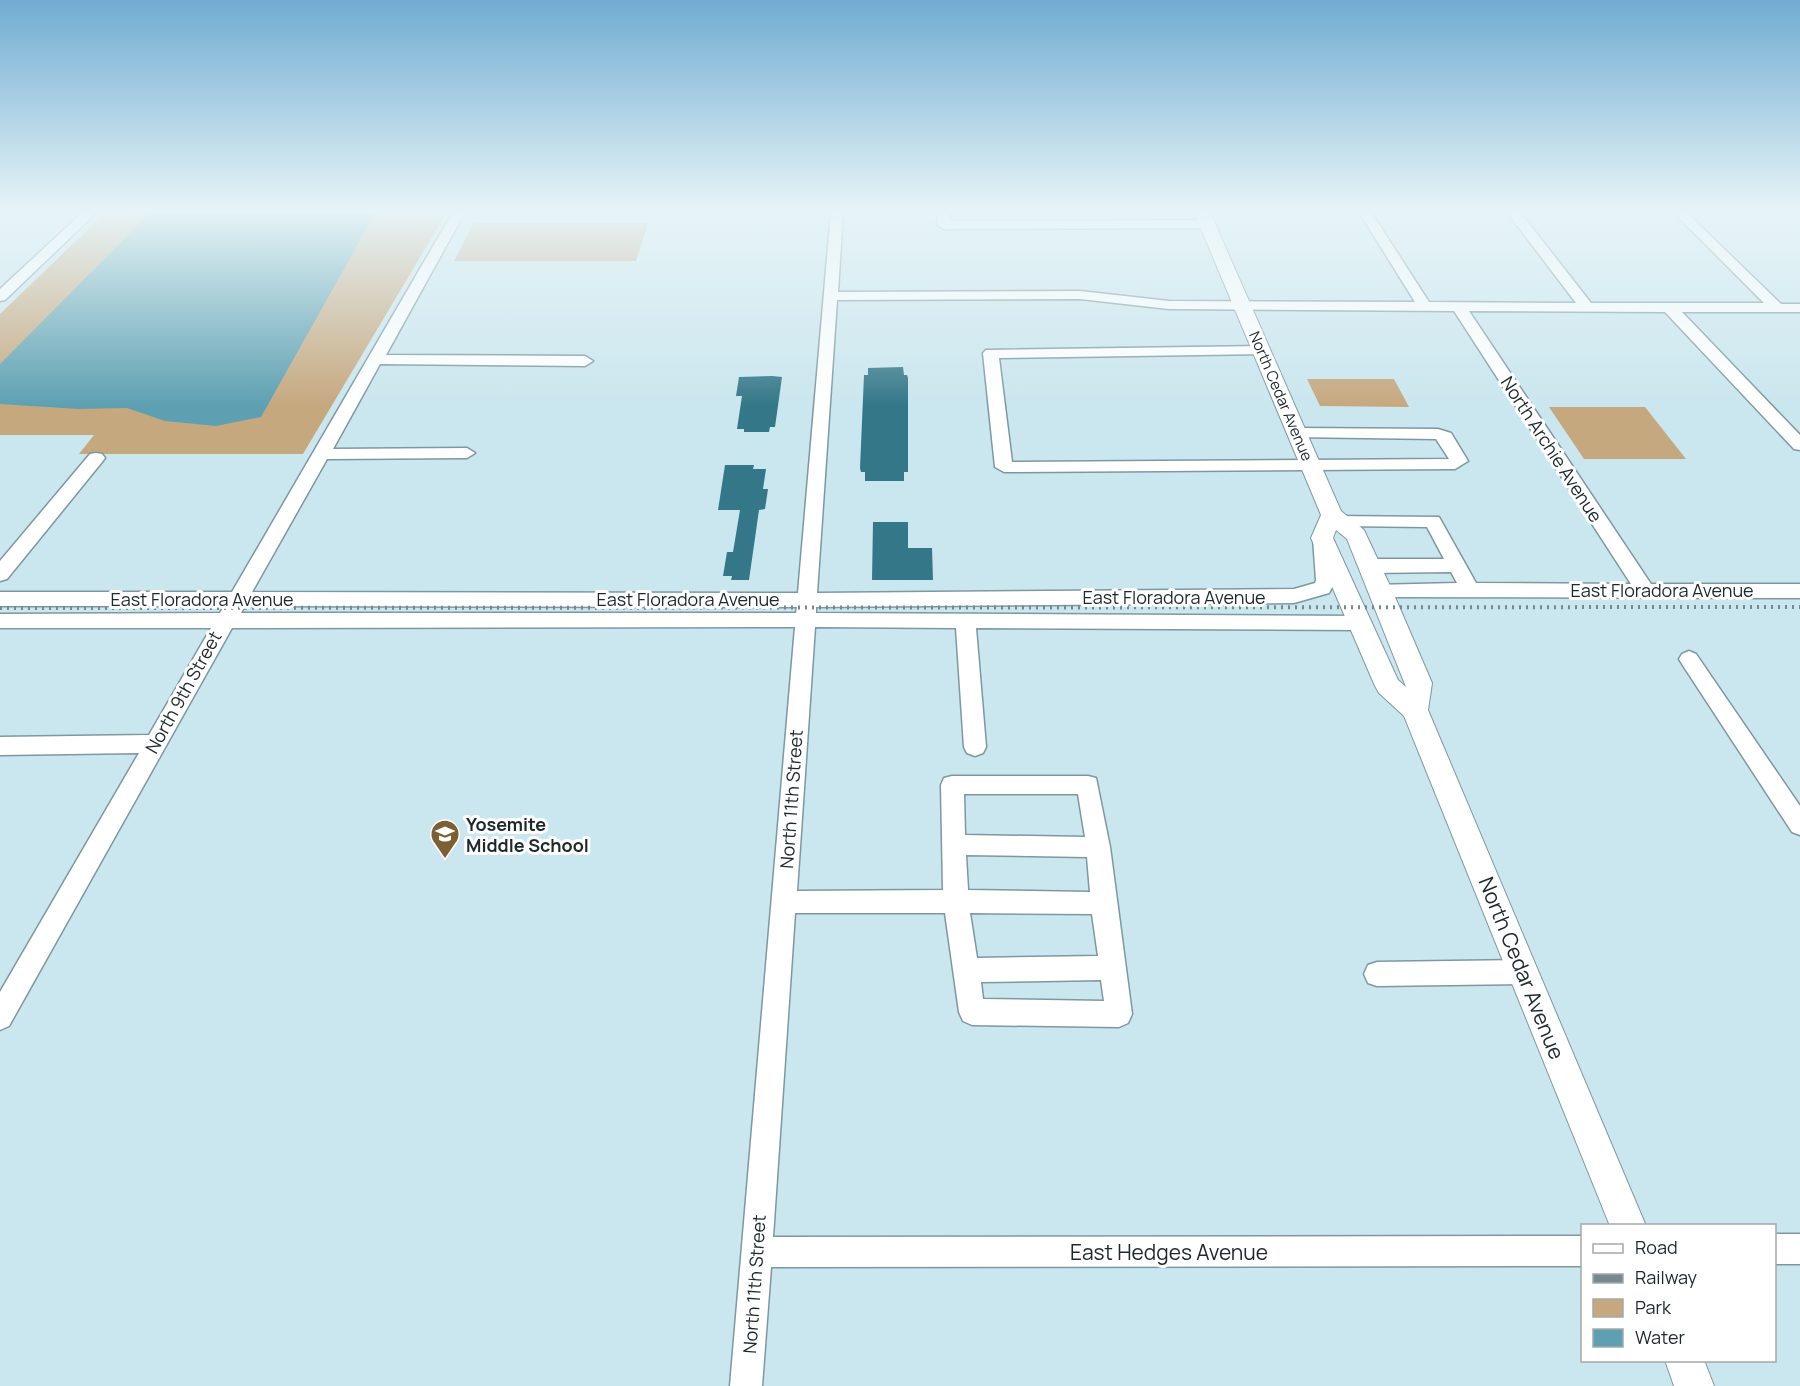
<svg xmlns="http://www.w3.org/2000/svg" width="1800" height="1386" font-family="Manrope,sans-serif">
  <rect width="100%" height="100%" fill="#cae6ee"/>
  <path fill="#c6a87f" d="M106,212H447L303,454H79L94,435H0V314Z
    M474,223H648L636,261H454Z
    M1307,379H1394L1409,407L1320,406Z
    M1549,407H1645L1686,459H1584Z"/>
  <path fill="#5ea0b1" d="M151,212H376L261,417L216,426L165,421L127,408L78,409L0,404V364Z"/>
  <path fill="#347788" d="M903,367L904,375H907L908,378V472H904V481H865V472H861L860,468L864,375H868V368Z
    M772,376L782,377L775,427H770L769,432H744V429H737L742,396H736L739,377Z
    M725,465H754L753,469H766L763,489H768L765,509L759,510L749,580H731L732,576H723L727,552H733L740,510H718Z
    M873,522H908V548H932L933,580H872Z"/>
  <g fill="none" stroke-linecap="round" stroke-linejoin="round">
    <g stroke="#7e98a0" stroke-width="3">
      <path id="minor" d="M83,212H97L5,300L0,301V289Z
        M453,212H465L386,355L585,356L593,361L585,366L380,364L333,449L467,448L475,453L467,458L327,459L252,592L798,593L831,212H843L838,292L1080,291L1169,301L1415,302L1359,212H1371L1429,302L1576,303L1507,212H1520L1591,303H1764L1673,212H1686L1781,304H1800V312H1682L1800,435V450L1794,449L1665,312L1469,311L1651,584H1800V598L1380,597L1373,595L1370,590L1373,585L1457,583L1451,572L1369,573L1362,571L1360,566L1362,561L1369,559H1444L1427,527L1339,526L1330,520L1333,516L1439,517L1476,583L1631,584L1454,311L1169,309L1080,299L837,300L817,593L1294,589L1315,583L1316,580L1313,538L1316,534H1328L1331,538L1336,580L1329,593L1294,603L816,607V613L1360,616L1367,618L1370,623L1367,628L1360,630L976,628L986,747L983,753L975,756L967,753L964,747L956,628L815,627L797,891L943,890L941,785L944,778L952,776H1088L1096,778L1110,847L1132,1014L1128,1023L1119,1027L972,1025L963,1021L959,1012L945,913H795L773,1237L1582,1236V1266L771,1267L762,1386H730L795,627L232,628L9,1026L0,1030V992L139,753L0,755V737L149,735L211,628H0V614L220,613L224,606H0V592H232ZM245,606L797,607L796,613H241ZM964,794H1078L1085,837L965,835ZM966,855L1087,857L1090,892L968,890ZM970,913L1092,914L1098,956L977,958ZM1101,980L1104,1001L983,999L981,982Z
        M938,212H950L951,221L1208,220L1215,224L1208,228L944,229L937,225Z
        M1262,346L1267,348L1270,351L1267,354L999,358L1012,462L1449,459L1436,439L1291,437L1289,433L1291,429L1297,428L1438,429L1451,433L1468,461L1455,469L1004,472L995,467L983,353L986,350Z
        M96,453L102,454L105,458L102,462L7,579L0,581V561L90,454Z
        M1689,651L1696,654L1800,806V835L1792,832L1682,664L1679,659L1682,654Z
        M1524,960L1533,963L1537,972L1533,981L1524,984L1377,986L1368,983L1364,974L1368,965L1377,962Z
        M1774,1234H1800V1264H1774Z"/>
    </g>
    <g stroke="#7e98a0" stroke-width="2">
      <path id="major" d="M1194,212H1210L1341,511L1364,530L1392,590L1432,683L1428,710L1646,1226H1610L1404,716L1379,693L1375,686L1311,538L1321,515ZM1336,530L1347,539L1406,687L1398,680L1333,538Z
        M1665,1360H1704L1714,1386H1674Z"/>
    </g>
    <use href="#minor" fill="#fff" fill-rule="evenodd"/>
    <use href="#major" fill="#fff" fill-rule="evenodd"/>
    <path stroke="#75898e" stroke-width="4" stroke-dasharray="2 5" stroke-linecap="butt" d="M0,608L1800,607"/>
  </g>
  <linearGradient id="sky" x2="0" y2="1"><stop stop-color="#71acd2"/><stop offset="0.52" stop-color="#e7f4f7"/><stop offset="1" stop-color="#e7f4f7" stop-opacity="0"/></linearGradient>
  <rect width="1800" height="406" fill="url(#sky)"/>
  <defs>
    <g id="school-pin" transform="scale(1.5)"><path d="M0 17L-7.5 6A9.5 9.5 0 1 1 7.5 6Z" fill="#7d5f33" stroke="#fff"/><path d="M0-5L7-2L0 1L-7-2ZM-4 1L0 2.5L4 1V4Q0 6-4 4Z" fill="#fff"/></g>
  </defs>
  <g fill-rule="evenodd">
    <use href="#school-pin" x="445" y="834"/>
  </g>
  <g text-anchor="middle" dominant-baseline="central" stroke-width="6" stroke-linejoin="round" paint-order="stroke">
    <g font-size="15" fill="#1d282b" stroke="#fff">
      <text transform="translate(1281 396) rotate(67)">North Cedar Avenue</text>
    </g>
    <g font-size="18" fill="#1d282b" stroke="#fff">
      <text transform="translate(1552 449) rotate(57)">North Archie Avenue</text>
      <text x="1662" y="590">East Floradora Avenue</text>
      <text x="1174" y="597">East Floradora Avenue</text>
      <text x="202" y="599">East Floradora Avenue</text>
      <text x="688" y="599">East Floradora Avenue</text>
      <text transform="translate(183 692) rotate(-61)">North 9th Street</text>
      <text transform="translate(791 799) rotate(-86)">North 11th Street</text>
      <text transform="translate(754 1284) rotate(-86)">North 11th Street</text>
    </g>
    <g font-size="18" font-weight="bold" fill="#1d282b" stroke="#fff" text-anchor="start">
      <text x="466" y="824">Yosemite<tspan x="466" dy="21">Middle School</tspan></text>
    </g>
    <g font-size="21" fill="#1d282b" stroke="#fff">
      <text transform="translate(1522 968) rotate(68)">North Cedar Avenue</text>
      <text x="1169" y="1252">East Hedges Avenue</text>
    </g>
  </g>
  <rect x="1581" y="1224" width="195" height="138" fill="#ffffff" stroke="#a5a9aa" stroke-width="1.5"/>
  <rect x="1593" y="1244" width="30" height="9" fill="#ffffff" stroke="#a5a9aa" stroke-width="1.5"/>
  <text x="1635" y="1254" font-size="18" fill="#1d282b">Road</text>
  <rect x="1593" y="1274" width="30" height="9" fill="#75898e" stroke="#a5a9aa" stroke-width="1.5"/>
  <text x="1635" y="1284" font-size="18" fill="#1d282b">Railway</text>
  <rect x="1593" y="1299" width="30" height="18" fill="#c6a87f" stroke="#a5a9aa" stroke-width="1.5"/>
  <text x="1635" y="1314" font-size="18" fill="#1d282b">Park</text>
  <rect x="1593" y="1329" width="30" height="18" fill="#5ea0b1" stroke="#a5a9aa" stroke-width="1.5"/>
  <text x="1635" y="1344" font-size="18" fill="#1d282b">Water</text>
</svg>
